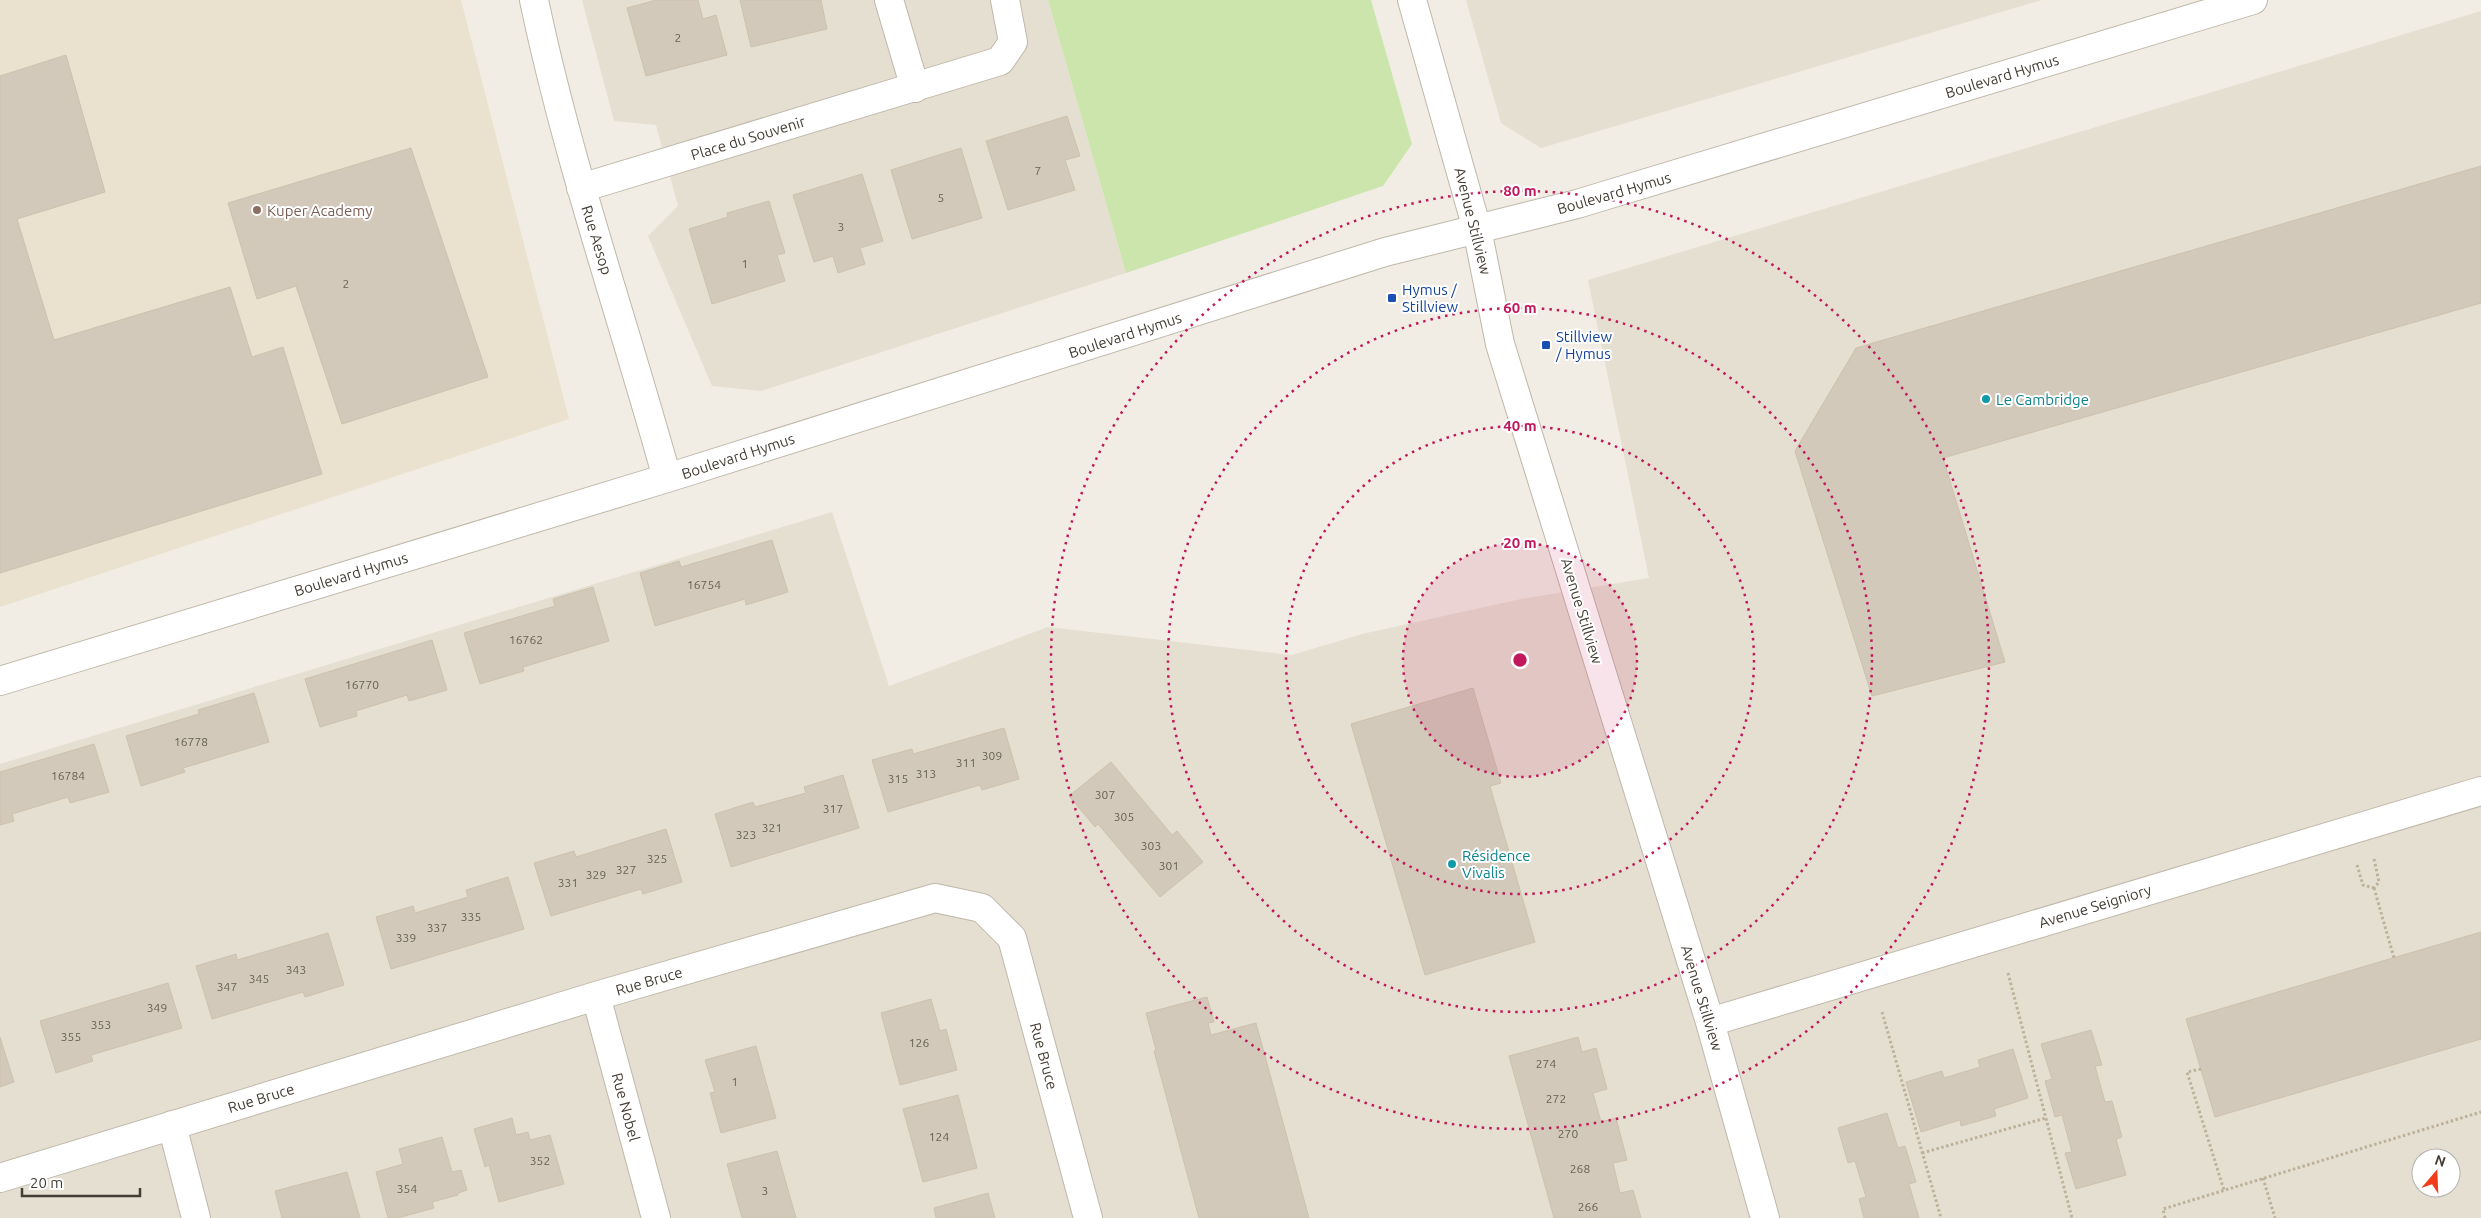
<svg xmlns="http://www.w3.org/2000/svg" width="2481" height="1218" font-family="Ubuntu,sans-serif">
  <rect width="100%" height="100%" fill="#f1ede4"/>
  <path fill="#e5dfd2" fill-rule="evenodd" d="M582,0H1048L1126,273L761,391L712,386L648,236L678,206L656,125L614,121Z
    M1466,0H2042L1541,148L1501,123Z
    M2481,11V1218H0V764L832,512L889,686L1048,627L1292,655L1362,634L1521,599L1649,578L1588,280ZM2421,1158H2451V1188H2421Z"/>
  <path fill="#eae2ce" d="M0,0H461L569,419L0,607Z"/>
  <path fill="#cbe5ad" d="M1048,0H1371L1412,144L1383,186L1126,273Z"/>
  <path fill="#d2c9ba" stroke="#cdc1ad" d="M656,0H698L703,19L716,15L727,55L646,76L627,8Z
    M740,0H821L827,29L751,47Z
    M66,55L105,192L17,219L54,340L230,287L252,357L283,347L322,474L0,573V76Z
    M1067,116L1080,156L1065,160L1075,190L1008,210L986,141Z
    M411,148L488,377L342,424L296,286L257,299L228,203Z
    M961,148L982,218L912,239L891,170Z
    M2481,166V303L1943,458L2005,662L1872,696L1795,451L1856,348Z
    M862,174L883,241L860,248L865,264L838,273L833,256L814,262L793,195Z
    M769,201L785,253L777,255L785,281L712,304L689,229L728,217L727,213Z
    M772,540L788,592L746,605L745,599L655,626L640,573L679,561L681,567Z
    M593,587L609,641L523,667L524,671L480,684L464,633L555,606L553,599Z
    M432,640L447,690L409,701L407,695L356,711L357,716L320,727L305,679Z
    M1473,688L1501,783L1490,786L1535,942L1425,975L1351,724Z
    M254,693L269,742L183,768L185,772L141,786L126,736L199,714L198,710Z
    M1004,728L1019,779L982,790L980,785L888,812L872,760L912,749L913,754Z
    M94,744L109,792L70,803L68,797L12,814L14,821L0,825V772Z
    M1111,762L1172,835L1177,831L1203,862L1160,897L1098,824L1095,827L1069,796Z
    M843,775L859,828L731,867L715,814L753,802L755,807L806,793L804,787Z
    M666,829L682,882L643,894L641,889L551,916L534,863L574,851L576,857Z
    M508,877L524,929L391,969L376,917L413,906L415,913L468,897L466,890Z
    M2481,932V1039L2215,1117L2186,1019Z
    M328,933L344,985L305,997L303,992L212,1019L196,966L236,954L237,960Z
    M168,983L182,1028L91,1055L93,1061L56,1073L40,1021Z
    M1207,997L1214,1022L1208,1023L1211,1035L1256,1023L1309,1218H1199L1154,1051L1156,1050L1146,1013Z
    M931,999L940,1031L946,1029L957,1070L900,1085L881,1013Z
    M2091,1030L2102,1065L2095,1066L2105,1102L2112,1101L2122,1137L2116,1139L2126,1175L2076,1189L2065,1153L2072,1152L2062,1115L2055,1117L2045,1081L2052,1079L2041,1044Z
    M0,1037L14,1082L0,1087Z
    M1578,1037L1582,1052L1596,1048L1607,1089L1593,1093L1601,1122L1616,1118L1627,1160L1613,1163L1620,1193L1633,1190L1641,1218H1554L1509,1056Z
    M756,1046L776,1118L721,1133L710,1093L715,1092L705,1060Z
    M2013,1049L2028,1098L1994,1109L1996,1116L1961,1126L1960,1120L1921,1132L1906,1082L1942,1071L1944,1078L1980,1067L1978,1060Z
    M958,1095L977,1168L923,1182L903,1109Z
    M1887,1113L1898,1148L1905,1146L1916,1182L1909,1184L1919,1218H1864L1859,1199L1866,1197L1855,1161L1848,1163L1838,1128Z
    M512,1118L516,1135L528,1132L530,1140L550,1135L564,1184L499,1202L489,1165L485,1167L474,1129Z
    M442,1137L452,1172L461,1170L467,1190L458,1193V1195L432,1202L434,1208L398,1218H388L376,1172L403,1164L399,1149Z
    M777,1151L796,1218H742L727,1164Z
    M347,1172L360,1218H282L275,1191Z
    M988,1193L995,1218H936L934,1208Z"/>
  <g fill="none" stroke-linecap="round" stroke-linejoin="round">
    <g stroke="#bfb8aa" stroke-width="30">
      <path id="minor" d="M534,0C568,162 623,319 667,478
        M889,0L915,88
        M1412,0L1477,229L1500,344L1710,1022L1765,1218
        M581,188L1000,61L1013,42L1005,0
        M0,681L667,478L1385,252L1577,204L2253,0
        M596,996L656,1218
        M1710,1022L2481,791
        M172,1125L196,1218
        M0,1178L596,996L935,898L982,908L1012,938L1088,1218"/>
    </g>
    <path stroke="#bdb199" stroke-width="3" stroke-dasharray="2.5 2.5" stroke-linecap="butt" d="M2374,859L2379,882L2374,888
      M2357,865L2363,885L2374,888
      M2374,888L2394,958
      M2008,973L2072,1218
      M1882,1012L1941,1218
      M2201,1069L2187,1072L2224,1190
      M1922,1153L2046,1118
      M2263,1178L2275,1218
      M2165,1218L2163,1209L2481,1112"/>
    <use href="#minor" stroke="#fff" stroke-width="28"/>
  </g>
  <circle cx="1520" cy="660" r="117" fill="#c2185b" fill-opacity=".12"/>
  <g fill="none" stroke="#c2185b" stroke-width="2.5" stroke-dasharray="2.5 5">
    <circle cx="1520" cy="660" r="117"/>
    <circle cx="1520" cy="660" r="234"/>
    <circle cx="1520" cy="660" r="352"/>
    <circle cx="1520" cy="660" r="469"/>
  </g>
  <circle fill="#8d6e63" stroke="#fff" stroke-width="2" cx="257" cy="210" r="5"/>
  <g fill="#1a4fb4" stroke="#fff" stroke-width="2">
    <rect x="1387" y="293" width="10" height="10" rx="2.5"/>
    <rect x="1541" y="340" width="10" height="10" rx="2.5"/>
  </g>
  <g fill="#0f9aa8" stroke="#fff" stroke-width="2">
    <circle cx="1986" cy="399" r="5"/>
    <circle cx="1452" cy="864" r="5"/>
  </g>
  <g text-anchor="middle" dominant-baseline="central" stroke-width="4" stroke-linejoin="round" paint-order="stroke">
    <g font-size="12" fill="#676056">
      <text x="678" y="37">2</text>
      <text x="1038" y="170">7</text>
      <text x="941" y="197">5</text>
      <text x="841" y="226">3</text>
      <text x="745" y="263">1</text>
      <text x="346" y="283">2</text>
      <text x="704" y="584">16754</text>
      <text x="526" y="639">16762</text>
      <text x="362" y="684">16770</text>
      <text x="191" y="741">16778</text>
      <text x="992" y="755">309</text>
      <text x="966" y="762">311</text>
      <text x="926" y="773">313</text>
      <text x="68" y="775">16784</text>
      <text x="898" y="778">315</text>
      <text x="1105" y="794">307</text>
      <text x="833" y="808">317</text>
      <text x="1124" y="816">305</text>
      <text x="772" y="827">321</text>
      <text x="746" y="834">323</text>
      <text x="1151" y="845">303</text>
      <text x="657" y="858">325</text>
      <text x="1169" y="865">301</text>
      <text x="626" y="869">327</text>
      <text x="596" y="874">329</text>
      <text x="568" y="882">331</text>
      <text x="471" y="916">335</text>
      <text x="437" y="927">337</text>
      <text x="406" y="937">339</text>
      <text x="296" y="969">343</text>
      <text x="259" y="978">345</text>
      <text x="227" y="986">347</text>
      <text x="157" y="1007">349</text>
      <text x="101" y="1024">353</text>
      <text x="71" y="1036">355</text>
      <text x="919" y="1042">126</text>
      <text x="1546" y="1063">274</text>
      <text x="735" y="1081">1</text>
      <text x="1556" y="1098">272</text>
      <text x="1568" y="1133">270</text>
      <text x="939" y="1136">124</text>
      <text x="540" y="1160">352</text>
      <text x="1580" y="1168">268</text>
      <text x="407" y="1188">354</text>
      <text x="765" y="1190">3</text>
      <text x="1588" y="1206">266</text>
    </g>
    <g font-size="15" fill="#433d34" stroke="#fff">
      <text transform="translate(2002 76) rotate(-17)">Boulevard Hymus</text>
      <text transform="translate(748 138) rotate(-17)">Place du Souvenir</text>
      <text transform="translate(1614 193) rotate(-16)">Boulevard Hymus</text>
      <text transform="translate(1473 221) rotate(76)">Avenue Stillview</text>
      <text transform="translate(597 240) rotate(73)">Rue Aesop</text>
      <text transform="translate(1125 335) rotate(-18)">Boulevard Hymus</text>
      <text transform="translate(738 456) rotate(-18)">Boulevard Hymus</text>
      <text transform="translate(351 574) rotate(-17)">Boulevard Hymus</text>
      <text transform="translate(1582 611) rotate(73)">Avenue Stillview</text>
      <text transform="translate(2095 906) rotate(-17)">Avenue Seigniory</text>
      <text transform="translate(649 981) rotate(-16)">Rue Bruce</text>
      <text transform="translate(1702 998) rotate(73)">Avenue Stillview</text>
      <text transform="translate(1044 1056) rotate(75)">Rue Bruce</text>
      <text transform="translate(261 1098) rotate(-17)">Rue Bruce</text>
      <text transform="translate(626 1107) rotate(75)">Rue Nobel</text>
    </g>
    <g font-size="15" fill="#785e54" stroke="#fff" text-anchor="start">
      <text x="267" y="210">Kuper Academy</text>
    </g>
    <g font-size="15" fill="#164399" stroke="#fff" text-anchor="start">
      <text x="1402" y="289">Hymus /<tspan x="1402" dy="17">Stillview</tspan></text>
      <text x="1556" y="336">Stillview<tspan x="1556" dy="17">/ Hymus</tspan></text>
    </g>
    <g font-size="15" fill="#0d838f" stroke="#fff" text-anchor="start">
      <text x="1996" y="399">Le Cambridge</text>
      <text x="1462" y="855">Résidence<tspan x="1462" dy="17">Vivalis</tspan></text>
    </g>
  </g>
  <circle cx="1520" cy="660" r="8" fill="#c2185b" stroke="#fff" stroke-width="2.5"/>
  <g font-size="15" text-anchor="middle" font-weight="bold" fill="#c2185b" stroke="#fff" stroke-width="4" stroke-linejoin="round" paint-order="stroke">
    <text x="1520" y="196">80 m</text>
    <text x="1520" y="313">60 m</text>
    <text x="1520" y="431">40 m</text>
    <text x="1520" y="548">20 m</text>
  </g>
  <g transform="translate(2436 1173) rotate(19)"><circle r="24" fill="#ffffff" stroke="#b4b1ae"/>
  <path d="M0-4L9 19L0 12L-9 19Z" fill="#f23d1a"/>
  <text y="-8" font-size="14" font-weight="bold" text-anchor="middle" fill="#433d34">N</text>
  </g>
  <path d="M22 1188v8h118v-8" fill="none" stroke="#433d34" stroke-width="2.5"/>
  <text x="30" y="1188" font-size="15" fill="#433d34" stroke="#ffffff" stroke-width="4" paint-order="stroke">20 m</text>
</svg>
